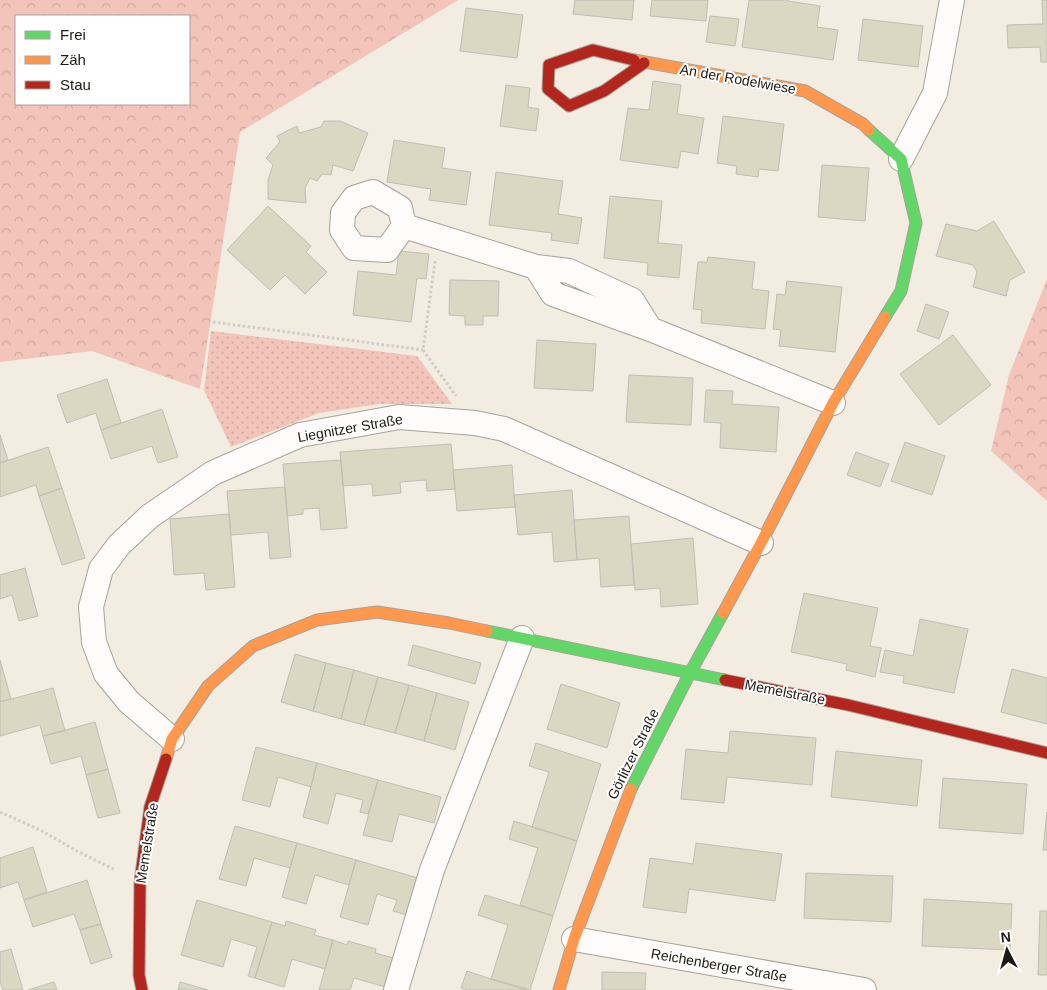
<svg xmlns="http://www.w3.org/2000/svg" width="1047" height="990" font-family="Arial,sans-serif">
  <defs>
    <pattern id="forest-crowns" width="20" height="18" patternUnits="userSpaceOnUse" patternTransform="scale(1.25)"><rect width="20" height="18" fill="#f3c4b9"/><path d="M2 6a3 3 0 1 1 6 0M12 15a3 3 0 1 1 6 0" fill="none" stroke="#d0a89e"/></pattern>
    <pattern id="park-dots" width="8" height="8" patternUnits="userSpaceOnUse" patternTransform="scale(1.25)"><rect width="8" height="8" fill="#f3c4b9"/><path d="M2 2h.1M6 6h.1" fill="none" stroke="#d0a89e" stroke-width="1.8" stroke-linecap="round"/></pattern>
  </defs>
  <rect width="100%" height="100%" fill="#f2ece1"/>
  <path fill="url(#forest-crowns)" fill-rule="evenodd" d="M0,0H458L240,132L200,389L92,351L0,362ZM189,16V104H16V16Z
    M1047,279V501L991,451L1009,375Z"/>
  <path fill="url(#park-dots)" d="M211,331L417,356L452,404H379L319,413L231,447L204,390Z"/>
  <path fill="#dad7c2" stroke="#c0beb5" d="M575,0H634L632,20L573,14Z
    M652,0H708L706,21L650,16Z
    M749,0H788V1L820,6L817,27L838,30L833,60L742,47Z
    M1042,0H1047V62H1041L1040,47L1008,48L1007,25L1043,24Z
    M466,8L523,15L517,58L460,51Z
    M710,16L739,19L735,46L706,42Z
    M863,19L923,26L918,67L858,60Z
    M653,81L681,85L677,114L704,118L698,154L681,151L678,168L620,160L628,108L649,110Z
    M506,85L530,88L528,107L539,109L536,131L500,126Z
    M723,116L784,124L778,171L759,169L758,177L736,174L737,166L717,163Z
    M324,121H340L368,133L353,171L333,165L331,175L322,174L317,181L310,178L305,188L306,203L268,199V180L273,165L266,158L280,142L277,136L297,126L299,133L321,127Z
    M394,140L445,148L442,168L471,172L466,205L429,200L431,189L387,182Z
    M822,165L869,168L865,221L818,217Z
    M496,172L563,181L558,214L582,218L578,244L551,240L552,233L489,225Z
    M610,196L662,201L658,243L682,245L679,278L647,275L648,263L604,258Z
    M268,206L311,246L306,252L327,272L305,294L285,275L270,290L227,250Z
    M994,221L1025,272L1010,280L1006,296L973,287L977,272L973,265L936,256L946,224L977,231Z
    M399,251L429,254L426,279L417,278L411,322L353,315L358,271L396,275Z
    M708,257L755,262L752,289L769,291L765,329L701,323L702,310L693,309L698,262H707Z
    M450,280L499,281L498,316H483V325H465V316L449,315Z
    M787,281L842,287L835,352L779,346L781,330L773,329L777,294L785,295Z
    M926,304L949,312L939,339L917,331Z
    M953,335L991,385L939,425L900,374Z
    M537,340L596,344L593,391L534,388Z
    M629,375L693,378L691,425L626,422Z
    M107,379L121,423L101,430L96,413L67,423L57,395Z
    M706,390L733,391L732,404L779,407L776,452L720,448L721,423L704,422Z
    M162,409L178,457L158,463L152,446L111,459L101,430Z
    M0,435L8,460L0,463Z
    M905,442L945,456L932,495L891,481Z
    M451,444L455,489L427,491L426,480L400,482L401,493L373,496L372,484L343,486L340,452Z
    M48,447L62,488L39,496L36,485L0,497V463Z
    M856,452L889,464L880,487L847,475Z
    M341,460L347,528L321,530L319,508L303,509V514L287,516L283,464Z
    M512,465L515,507L457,511L453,470Z
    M285,487L291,557L270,559L268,532L231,535L227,491Z
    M62,488L85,558L62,565L39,496Z
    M572,490L577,560L554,562L552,532L518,535L514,495Z
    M229,514L235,587L206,590L204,573L174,575L170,519Z
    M629,516L634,585L601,587L599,558L577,560L574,520Z
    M693,538L698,604L661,607L660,588L635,590L631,544Z
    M25,568L38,616L19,621L12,595L0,599V575Z
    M804,593L878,608L870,646L881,648L875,677L846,670L847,664L791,652Z
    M920,619L968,629L954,693L903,683L904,676L880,672L885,650L913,656Z
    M413,645L481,663L475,684L408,665Z
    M295,654L326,663L313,711L281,702Z
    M0,660L11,699L0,702Z
    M326,663L354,670L341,719L313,711Z
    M1012,669L1047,678V724L1001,712Z
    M354,670L378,677L364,725L341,719Z
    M378,677L409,685L395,733L364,725Z
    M561,684L620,703L607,748L547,729Z
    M409,685L437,693L424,741L395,733Z
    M53,688L65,731L43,736L40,725L0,736V702Z
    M437,693L469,702L455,750L424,741Z
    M95,722L108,769L86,775L81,756L51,764L43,736Z
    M730,731L816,738L812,785L727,777L724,803L681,799L686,749L728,753Z
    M536,743L601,764L577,841L532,827L549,772L529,766Z
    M256,747L317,763L311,787L278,777L270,807L242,800Z
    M836,751L922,760L917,806L831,797Z
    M317,763L378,780L368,814L360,812L363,800L336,793L328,824L303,817Z
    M108,769L120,813L98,818L86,775Z
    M943,778L1027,784L1023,834L939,828Z
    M378,780L441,797L434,823L399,814L392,842L363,835Z
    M1047,812V850H1043Z
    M514,821L577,841L553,916L520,905L538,848L509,839Z
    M235,826L297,843L290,868L254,858L246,886L219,879Z
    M297,843L356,860L349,885L315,875L306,904L282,897Z
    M696,843L782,854L775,901L689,889L686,913L643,907L650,858L693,864Z
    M33,847L47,892L24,900L18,882L0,888V858Z
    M356,860L418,878L407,915L393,911L397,900L377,894L368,925L340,917Z
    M806,873L893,876L891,922L804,918Z
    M87,880L101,924L80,930L74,914L33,927L24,900Z
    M485,895L553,916L530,990L491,979L508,925L478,915Z
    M924,899L1012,904L1010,950L922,946Z
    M197,900L272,922L255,978L248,976L257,947L231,939L223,967L181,955Z
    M1040,911H1047V975H1038Z
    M286,921L316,930L314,935L333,940L325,969L292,959L284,987L255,978L272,922L285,926Z
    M101,924L112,957L91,964L80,930Z
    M333,940L347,945L348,941L376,949L375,953L397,959L389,988L354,978L350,990H319Z
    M11,949L23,990H3L0,982V952Z
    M467,971L491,979L527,990H468L461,988Z
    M602,972L646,973L645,990H602Z
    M54,982L57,990H28Z
    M180,982L208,990H178Z"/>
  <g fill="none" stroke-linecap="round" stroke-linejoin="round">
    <g stroke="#a7a29a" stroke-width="26">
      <path id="street" d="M901,159L935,93L952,0
        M404,226L387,250L354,248L342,230L343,213L354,198L373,192L400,208L404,226L536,267L569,271L632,300L650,329
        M536,267L553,294L650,329L833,403
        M172,739L129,702L106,674L94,642L91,607L101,569L119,545L150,516L213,473L300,435L399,417L475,423L504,429L761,543
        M574,939L864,990
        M396,990L432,870L522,638"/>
    </g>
    <g stroke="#a7a29a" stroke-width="13">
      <path id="fast" d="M869,130L901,159L916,223L901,291L885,317
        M487,631L725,680
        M631,789L690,673L723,613"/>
    </g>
    <g stroke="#a7a29a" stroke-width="13">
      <path id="slow" d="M634,60L805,91L863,124L869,130
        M723,613L761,543L833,403L885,317
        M166,759L172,739L208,686L253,646L317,620L377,612L449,623L487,631
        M559,990L574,939L631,789"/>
    </g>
    <g stroke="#a7a29a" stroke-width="13">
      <path id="jam" d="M634,60L593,50L549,65L548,89L569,106L604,91L644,63
        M725,680L848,705L1047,753
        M142,990L139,975L140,882L150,807L166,759"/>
    </g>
    <path stroke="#cfcdc8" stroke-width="3" stroke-dasharray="2.5 2.5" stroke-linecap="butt" d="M435,261L423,350L456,396
      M213,322L423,350
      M0,812L42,831L77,851L115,870"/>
    <use href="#street" stroke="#fdfcfa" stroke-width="24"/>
    <use href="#fast" stroke="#63d668" stroke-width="11"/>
    <use href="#slow" stroke="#ff974d" stroke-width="11"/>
    <use href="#jam" stroke="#b3261e" stroke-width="11"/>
  </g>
  <g text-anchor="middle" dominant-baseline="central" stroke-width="4" stroke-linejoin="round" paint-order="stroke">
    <g font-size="14" fill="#1e1a13" stroke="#fff">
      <text transform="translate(738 79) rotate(10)">An der Rodelwiese</text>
      <text transform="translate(350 428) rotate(-10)">Liegnitzer Straße</text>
      <text transform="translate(785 692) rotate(11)">Memelstraße</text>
      <text transform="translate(633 754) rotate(-64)">Görlitzer Straße</text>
      <text transform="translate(147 843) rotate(-81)">Memelstraße</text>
      <text transform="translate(719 965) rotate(10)">Reichenberger Straße</text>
    </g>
  </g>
  <rect x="15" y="15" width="175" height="90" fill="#ffffff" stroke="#a5a3a1"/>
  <rect x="25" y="31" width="25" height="8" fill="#63d668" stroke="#a5a3a1"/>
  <text x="60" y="40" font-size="15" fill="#1e1a13">Frei</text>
  <rect x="25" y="56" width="25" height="8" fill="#ff974d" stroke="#a5a3a1"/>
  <text x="60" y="65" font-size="15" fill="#1e1a13">Zäh</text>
  <rect x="25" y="81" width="25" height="8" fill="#b3261e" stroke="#a5a3a1"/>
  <text x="60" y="90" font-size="15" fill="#1e1a13">Stau</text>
  <g transform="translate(1007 950) rotate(354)" stroke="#ffffff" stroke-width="4" paint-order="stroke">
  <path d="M0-4L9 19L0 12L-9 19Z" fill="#1e1a13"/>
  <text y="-8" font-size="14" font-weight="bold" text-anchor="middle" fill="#1e1a13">N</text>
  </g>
</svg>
